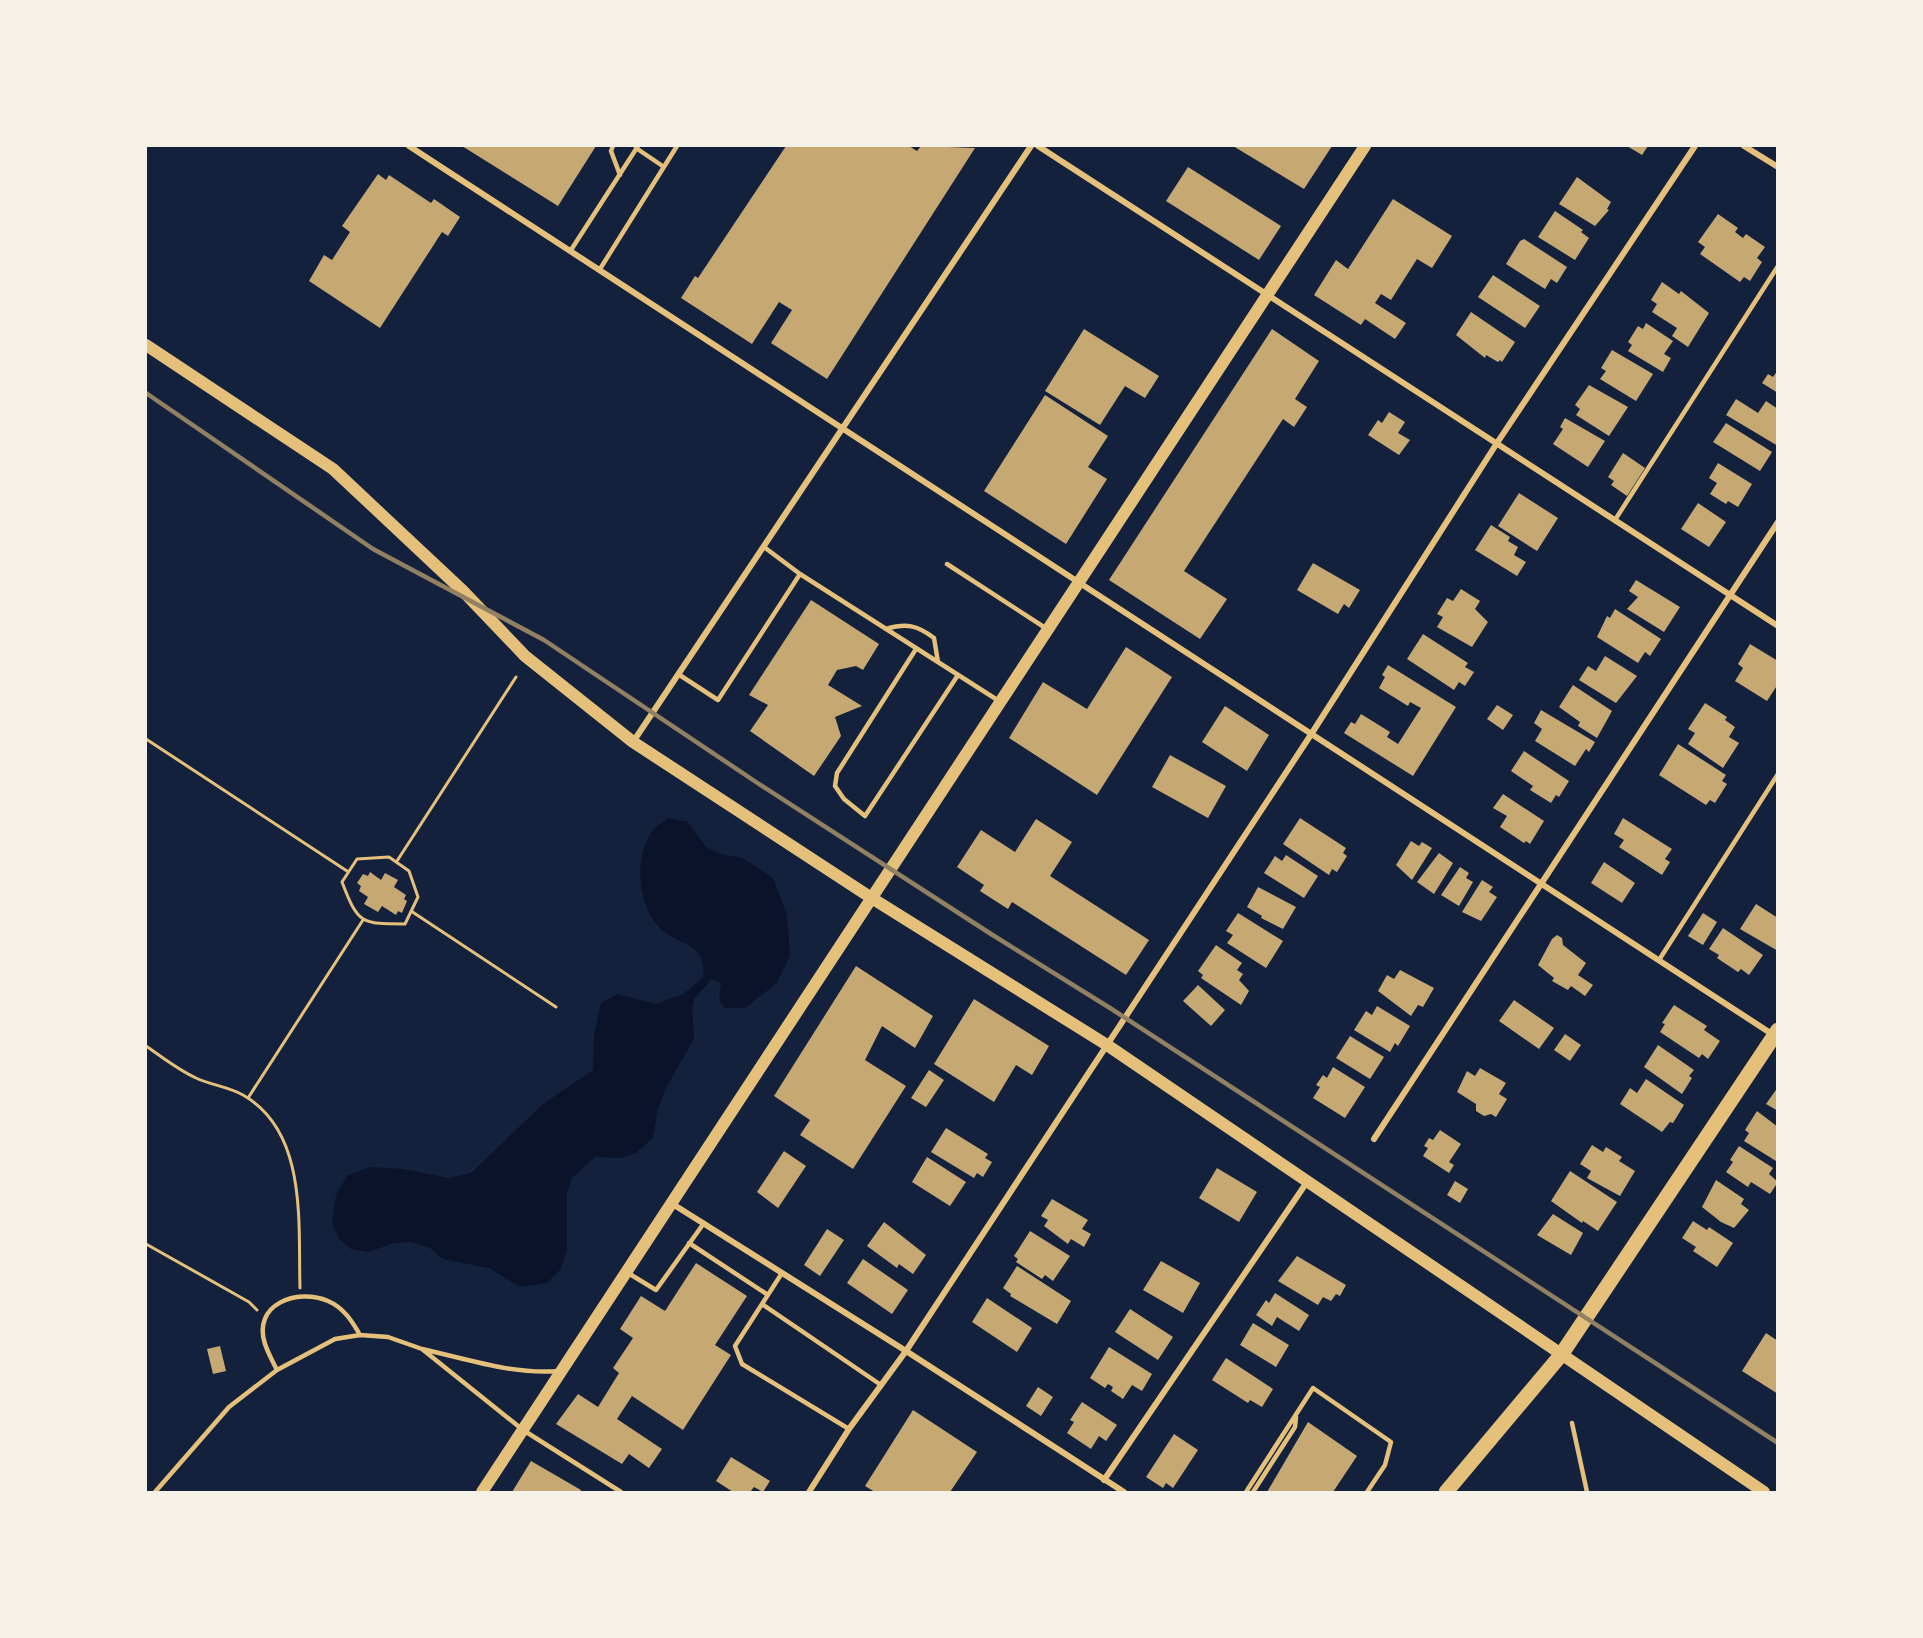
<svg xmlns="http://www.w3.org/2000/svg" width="1923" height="1638" font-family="Cabin,sans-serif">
  <rect width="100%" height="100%" fill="#14213d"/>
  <path fill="#0b132b" d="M668,818L688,822L706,847L720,854L743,858L773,878L787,915L790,956L776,984L745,1008H724L719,1000L721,983L712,979L694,999L692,1008L694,1039L666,1088L658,1108L653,1138L636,1153L621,1158L595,1157L572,1178L567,1193V1249L561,1269L547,1283L520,1287L489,1268L452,1261L441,1258L430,1248L411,1242L395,1243L368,1252L351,1249L339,1239L332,1223L336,1195L347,1176L370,1167L403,1169L449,1178L471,1173L543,1104L593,1070L594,1035L601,1003L617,994L656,1004L683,994L703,978C707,943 682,947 662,930C637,908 633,856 653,830C657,826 663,822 668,818Z"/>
  <path fill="#c6a872" d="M462,146H596L558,206Z
    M786,146H909L917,151L921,146L975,148L827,379L771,343L792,310L779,302L752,344L681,298L695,276L698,278Z
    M1233,146H1332L1304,189Z
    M1627,146H1648L1642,155Z
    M1188,167L1281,226L1259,260L1166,201Z
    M378,174L386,180L389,175L431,203L434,199L460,217L448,236L442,232L380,328L309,281L324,255L332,260L350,232L342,226Z
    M1577,177L1611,202L1607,209L1609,210L1595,226L1559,204Z
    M1393,199L1452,236L1432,268L1417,259L1391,300L1381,294L1375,303L1406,323L1395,339L1365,319L1361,325L1314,295L1336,260L1348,269Z
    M1555,211L1583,230L1581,232L1589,238L1575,260L1538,237Z
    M1718,214L1738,228L1735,232L1743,238L1746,234L1765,247L1757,258L1762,262L1750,281L1744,277L1740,282L1700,254L1705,247L1698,242Z
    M1524,239L1567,267L1557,283L1551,279L1545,289L1506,264L1520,241Z
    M1493,275L1540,306L1525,328L1478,297Z
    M1662,282L1679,294L1681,291L1709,313L1688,347L1672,336L1677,328L1652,312L1657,304L1651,300Z
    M1471,312L1515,342L1502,362L1500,360L1498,362L1486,355L1485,358L1456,335Z
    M1646,323L1673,341L1664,354L1671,358L1663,372L1628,351L1632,345L1628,342L1638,326L1643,329Z
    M1084,329L1159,376L1145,398L1125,386L1100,425L1045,391Z
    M1272,329L1319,361L1295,399L1307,407L1294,427L1283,419L1184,571L1227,599L1200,639L1109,580Z
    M1612,350L1653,374L1636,401L1600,379L1606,371L1601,368Z
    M1778,370V393L1762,383L1768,374L1773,377Z
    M1589,385L1628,407L1609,436L1576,415L1580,409L1575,405Z
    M1045,395L1108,436L1088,467L1107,479L1066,544L984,491Z
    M1736,399L1758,413L1766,401L1778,409V446L1726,415Z
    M1389,412L1405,422L1398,433L1410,440L1399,455L1368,435L1378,420L1382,423Z
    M1565,418L1605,441L1588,467L1553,444L1563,429L1560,427Z
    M1726,423L1772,452L1760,471L1713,442Z
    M1623,453L1645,468L1627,496L1611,485L1614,481L1608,477Z
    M1718,463L1752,484L1738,507L1728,501L1726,504L1710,494L1717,483L1709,478Z
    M1519,493L1558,518L1537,551L1498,526Z
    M1698,503L1726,522L1709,547L1681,529Z
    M1491,525L1510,537L1508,541L1518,547L1514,555L1526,562L1517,576L1475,550Z
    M1313,563L1360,590L1349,608L1344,604L1338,614L1297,590Z
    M1636,580L1680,607L1664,632L1627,609L1638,597L1629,591Z
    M1461,589L1480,601L1475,609L1488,622L1472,647L1437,627L1443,617L1437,614L1447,598L1453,601Z
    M811,600L879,644L863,670L856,666L837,670L828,685L862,706L835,717L841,736L814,776L750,731L768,705L749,695Z
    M1615,609L1661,639L1650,656L1645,652L1638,663L1597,637L1607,616L1610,618Z
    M1423,634L1468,663L1465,667L1474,672L1465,686L1459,682L1454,690L1407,659Z
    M1750,644L1778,661V684L1767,701L1735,681L1743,668L1738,664Z
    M1126,647L1172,677L1097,795L1009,738L1043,682L1087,709Z
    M1605,656L1637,676L1616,703L1579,680L1588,666L1596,671Z
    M1388,665L1456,707L1413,776L1344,733L1351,722L1355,724L1361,714L1390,732L1387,737L1398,744L1421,708L1410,702L1408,706L1379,688L1385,677L1382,675Z
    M1573,685L1612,711L1597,738L1578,726L1580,722L1559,707Z
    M1705,703L1727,717L1725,720L1735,727L1729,737L1739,743L1723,768L1688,744L1695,733L1688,729Z
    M1497,705L1513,715L1503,730L1487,719Z
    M1225,706L1269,735L1247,771L1202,742Z
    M1541,710L1595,742L1589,752L1586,749L1575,766L1535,741L1542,729L1534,723Z
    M1678,744L1726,775L1722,781L1727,784L1715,803L1710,800L1706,805L1659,775Z
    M1524,751L1569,781L1559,797L1556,795L1551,803L1530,790L1533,786L1511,771Z
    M1170,755L1226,786L1208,818L1152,787Z
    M1503,794L1544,821L1530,844L1526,841L1524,843L1500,827L1507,816L1493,808Z
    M1300,818L1346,848L1343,853L1347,856L1337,872L1332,869L1329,875L1283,844Z
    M1623,818L1672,849L1665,859L1670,862L1662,875L1619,847L1624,840L1614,834Z
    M1036,819L1072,842L1050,876L1149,940L1126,975L1012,902L1008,909L980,891L984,885L957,867L981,830L1015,852Z
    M1411,841L1419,846L1422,842L1432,848L1412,880L1396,865Z
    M1439,853L1453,863L1434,894L1417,882Z
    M1286,855L1318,876L1304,898L1264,873L1275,856L1282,861Z
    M1604,862L1635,883L1622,903L1591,883Z
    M1460,867L1469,873L1466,878L1473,882L1459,906L1441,895Z
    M370,872L381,880L385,873L398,880L394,887L406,895L404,899L407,901L402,913L398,911L396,915L382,906L378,912L364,904L368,897L359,891L361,886L357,883L363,874L368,876Z
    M1482,880L1493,887L1489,892L1497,897L1481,921L1462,912Z
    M1258,887L1296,907L1283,929L1261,918L1262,916L1247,907Z
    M1756,904L1778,918V951L1740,929Z
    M1238,913L1283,941L1266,968L1227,943L1233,935L1226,931Z
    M1703,913L1717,922L1703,945L1688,936Z
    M1723,928L1763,955L1749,975L1741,969L1738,972L1717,958L1719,955L1709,949Z
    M1557,935L1562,938L1563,945L1586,963L1578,975L1593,985L1585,996L1571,986L1568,990L1552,981L1554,978L1538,965L1552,939Z
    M1216,945L1242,963L1237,970L1243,974L1239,980L1249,991L1241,1005L1201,978L1203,975L1198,971Z
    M856,966L933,1016L915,1048L882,1026L865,1060L906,1086L853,1169L800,1135L810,1120L774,1096Z
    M1400,970L1434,988L1423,1007L1418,1005L1411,1016L1378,991L1387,975L1394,979Z
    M1198,985L1225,1010L1211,1026L1183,1001Z
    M974,999L1049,1046L1032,1075L1016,1065L994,1102L934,1064Z
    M1514,1000L1554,1028L1539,1049L1499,1021Z
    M1674,1005L1707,1026L1704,1030L1720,1041L1708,1059L1702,1054L1699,1058L1660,1032L1665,1024L1662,1023Z
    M1377,1006L1410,1026L1398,1046L1395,1043L1390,1052L1354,1030L1366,1011L1372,1015Z
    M1565,1034L1581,1045L1570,1061L1554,1050Z
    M1350,1036L1384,1057L1370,1079L1336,1058Z
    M1658,1045L1694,1070L1689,1076L1692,1078L1682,1094L1644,1067Z
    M1333,1067L1365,1087L1345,1118L1313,1098L1320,1087L1316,1085L1323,1075L1327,1078Z
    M1480,1068L1506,1083L1499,1094L1507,1099L1496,1117L1491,1114L1484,1116L1476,1111V1104L1457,1092L1467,1071L1475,1076Z
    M929,1070L944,1080L926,1107L911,1098Z
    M1646,1079L1684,1105L1673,1123L1670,1122L1662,1132L1620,1104L1630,1088L1637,1093Z
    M1778,1087V1111L1766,1104Z
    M1757,1111L1778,1127L1776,1161L1744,1141L1749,1133L1745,1130Z
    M946,1128L988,1154L985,1158L992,1162L983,1177L977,1173L974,1178L931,1152Z
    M1440,1130L1461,1144L1449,1162L1454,1165L1449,1173L1423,1156L1428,1148L1424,1146L1429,1138L1433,1140Z
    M1592,1145L1603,1152L1606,1147L1622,1157L1619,1161L1635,1171L1620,1196L1587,1178L1591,1171L1580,1164Z
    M1739,1146L1773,1168L1769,1174L1778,1182L1770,1194L1751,1182L1748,1187L1726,1172L1733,1162L1730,1160Z
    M784,1151L806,1166L778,1208L757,1192Z
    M927,1157L966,1182L950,1206L912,1182Z
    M1217,1168L1257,1192L1239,1222L1199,1198Z
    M1570,1171L1617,1202L1598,1231L1583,1221L1582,1223L1551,1201Z
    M1716,1180L1744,1199L1741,1204L1749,1210L1734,1228L1721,1222L1702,1207Z
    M1455,1181L1468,1189L1460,1203L1447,1195Z
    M1052,1199L1088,1220L1082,1229L1091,1234L1084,1247L1071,1239L1068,1244L1044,1226L1048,1220L1041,1216Z
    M1553,1214L1583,1233L1571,1255L1537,1235Z
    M1693,1221L1707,1230L1709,1227L1733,1243L1717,1267L1693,1251L1696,1247L1682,1238Z
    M884,1222L926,1255L913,1274L899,1264L897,1268L867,1246Z
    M827,1229L844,1240L820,1276L804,1265Z
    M1030,1231L1070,1256L1053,1281L1045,1275L1042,1279L1016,1262L1018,1259L1014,1256Z
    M1297,1256L1346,1285L1340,1296L1336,1294L1331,1301L1323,1297L1318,1305L1278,1281Z
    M863,1259L908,1290L892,1314L847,1283Z
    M1161,1261L1200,1283L1183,1313L1143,1290Z
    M696,1263L747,1296L715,1345L731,1355L683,1430L632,1396L617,1419L662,1449L649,1468L629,1454L622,1464L556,1424L578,1394L598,1407L619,1373L613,1368L633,1338L620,1329L641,1296L665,1311Z
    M1017,1266L1071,1301L1057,1324L1010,1296L1011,1294L1003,1288Z
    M1275,1293L1309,1315L1299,1331L1277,1317L1272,1326L1256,1315L1266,1300L1269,1303Z
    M987,1298L1032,1328L1017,1352L972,1322Z
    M1130,1309L1173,1337L1158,1360L1115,1332Z
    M1253,1323L1289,1345L1276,1367L1240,1345Z
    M1766,1333L1778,1341V1394L1742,1371Z
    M220,1346L226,1371L213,1374L207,1349Z
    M1109,1347L1152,1374L1142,1391L1132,1385L1123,1399L1111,1391L1113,1387L1108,1384L1105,1388L1090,1378Z
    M1226,1358L1273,1389L1262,1407L1250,1400L1248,1403L1212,1380Z
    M1038,1387L1053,1397L1041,1416L1026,1406Z
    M1082,1402L1117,1425L1106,1441L1099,1436L1091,1449L1067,1433L1074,1422L1070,1420Z
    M913,1410L977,1452L950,1492H875L865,1486Z
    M1308,1422L1357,1456L1333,1492H1267Z
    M1174,1434L1198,1450L1173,1488L1166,1483L1163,1488L1146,1477Z
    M731,1457L770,1481L763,1492L754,1487L750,1492H733L716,1481Z
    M531,1461L581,1490L580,1492H512Z"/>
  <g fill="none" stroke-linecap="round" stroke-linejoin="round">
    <path stroke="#e5c07b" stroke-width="3" d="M146,739L347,871
      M389,857L409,871L418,897L405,924C361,924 358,924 342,882L357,859Z
      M397,861L516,677
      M411,911L556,1007
      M146,1046C162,1057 178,1070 196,1078C211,1085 229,1087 243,1095C308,1132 298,1224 300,1288
      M248,1098L363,920
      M146,1244L249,1302L257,1310"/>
    <path stroke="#e5c07b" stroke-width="4.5" d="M613,146L611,151L620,175
      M636,148L664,167
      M571,250L638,146
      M600,269L677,146
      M1615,520L1778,266
      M764,547L800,574L999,701
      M947,564L1047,629
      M886,629C906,623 917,625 934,638L938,662
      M916,649L837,773L835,786L844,799L865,816L958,675
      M678,674L718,700L800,574
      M1659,960L1778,774
      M689,1243L768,1295
      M628,1273L656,1290L704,1223
      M782,1273L735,1346L742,1364L849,1429
      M762,1304L881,1385
      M277,1370C273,1362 268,1353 265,1344C252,1304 297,1288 328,1301C344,1308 352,1321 360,1335
      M559,1371C513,1375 467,1359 422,1349L523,1430L621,1492
      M1572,1423L1587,1492
      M155,1492L229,1407L277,1370L335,1339L360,1335L388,1337L422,1349
      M1246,1492L1313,1388L1391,1442L1385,1465L1367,1492
      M1253,1492L1295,1427L1296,1417"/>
    <path stroke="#e5c07b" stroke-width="6" d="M409,146L1775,1036
      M1038,146L1778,626
      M1744,146L1778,167
      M633,742L1031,146
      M1374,1139L1778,522
      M671,1203L906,1351L1124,1492
      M1104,1480L1307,1182
      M809,1492L849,1429L906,1351L1312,733L1497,443L1695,146"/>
    <path stroke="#e5c07b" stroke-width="12" d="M146,345L333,469L463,591L525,656L633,742L870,897L1107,1045L1764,1492
      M482,1492L1365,146"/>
    <path stroke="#e5c07b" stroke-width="15" d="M1446,1492L1561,1355L1778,1030"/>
    <path stroke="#918062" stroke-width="4.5" d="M146,393L373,549L544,640L759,784L991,934L1110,1008L1778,1443"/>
  </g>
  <rect width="1923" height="1638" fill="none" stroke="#f6f1e7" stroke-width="294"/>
</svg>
